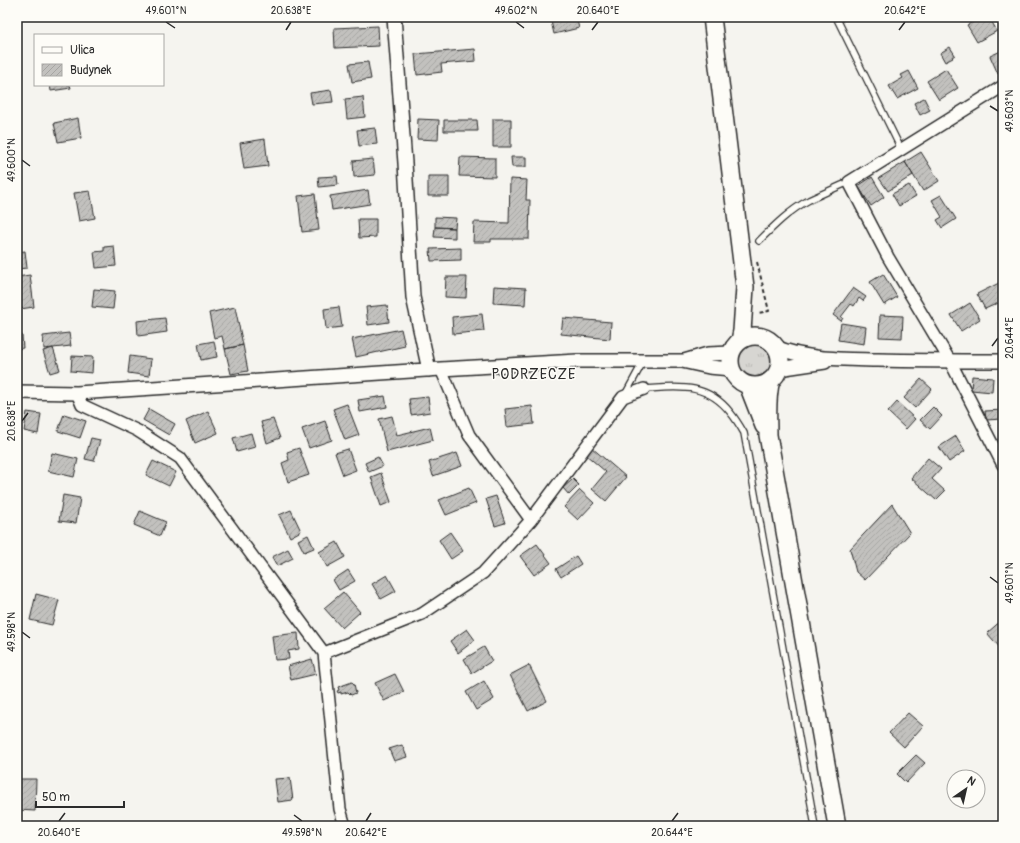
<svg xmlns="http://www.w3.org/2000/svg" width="1020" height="843" font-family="Pangolin,sans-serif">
  <defs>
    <pattern id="grass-tufts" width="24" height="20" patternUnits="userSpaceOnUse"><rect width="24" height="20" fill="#d7d6d2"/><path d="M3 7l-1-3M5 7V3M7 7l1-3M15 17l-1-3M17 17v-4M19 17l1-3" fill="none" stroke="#b9b8b4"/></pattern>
    <pattern id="building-hatch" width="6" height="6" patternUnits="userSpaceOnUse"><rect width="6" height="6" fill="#c2c1be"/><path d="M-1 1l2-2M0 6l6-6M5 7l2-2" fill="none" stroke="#a7a6a3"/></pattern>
  </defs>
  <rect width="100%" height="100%" fill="#f5f4ef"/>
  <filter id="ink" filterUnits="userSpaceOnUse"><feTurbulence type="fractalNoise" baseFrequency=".025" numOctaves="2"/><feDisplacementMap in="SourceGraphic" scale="8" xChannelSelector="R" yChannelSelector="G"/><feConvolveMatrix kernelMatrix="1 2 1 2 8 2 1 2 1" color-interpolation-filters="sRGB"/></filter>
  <g filter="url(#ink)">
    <path fill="url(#grass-tufts)" stroke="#81807e" d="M736 361a19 19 0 1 1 38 0a19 19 0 1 1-38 0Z"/>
    <path fill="url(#building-hatch)" stroke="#2b2b2b" d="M550,17H576L579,28L554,34Z
      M982,17H989L997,31L977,42L967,25Z
      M378,26L379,46L335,48L334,28Z
      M950,47L955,55L952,57L953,58L945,62L940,53Z
      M475,49L476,61L441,64L442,72L417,75L415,54Z
      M1003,50V72L998,74L990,56Z
      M368,62L371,79L352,82L349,64Z
      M946,69L958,88L939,100L927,81Z
      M909,71L918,88L897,99L889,86L903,78L901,75Z
      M50,85H70L71,88L51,91Z
      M331,90L333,102L312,104L310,93Z
      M363,97L365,117L347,119L345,99Z
      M924,98L930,110L920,115L914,103Z
      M78,118L81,138L58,142L54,123Z
      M418,119L439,120L438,140L417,139Z
      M493,119H511V147H493Z
      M444,120H477L478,131H444Z
      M375,128L377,144L359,146L357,130Z
      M265,139L268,166L244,169L240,143Z
      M921,152L939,181L923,191L905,162Z
      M460,157L495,158V177L459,176Z
      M511,157H526V167H512Z
      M373,159L375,175L354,177L353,161Z
      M905,162L913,175L888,191L879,178Z
      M337,176L338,185L319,187L318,177Z
      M428,176H449V196H428Z
      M872,177L884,197L871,206L858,186Z
      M510,179L527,180L526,200H530L529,239H491V242H473L474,222L509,223Z
      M909,185L916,196L899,206L892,194Z
      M368,190L370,204L332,210L330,196Z
      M90,191L95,218L79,221L74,193Z
      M315,194L319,230L302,232L298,196Z
      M941,195L956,219L942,228L937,220L942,217L932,200Z
      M435,217L456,218L455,228L435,227Z
      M358,219H376V237L359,238Z
      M435,227L455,228V238L434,237Z
      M114,246L116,266L96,268L94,252L104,251V247Z
      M461,248V260L431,261L430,249Z
      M25,251L27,268L17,269V252Z
      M883,274L897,297L884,305L870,282Z
      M30,275L34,307L20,309L17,277Z
      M446,277H467L466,298L445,297Z
      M1003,281V301L985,309L977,294Z
      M494,286L526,288L525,305L493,303Z
      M853,288L866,297L863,301L859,298L854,306L851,304L841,317L843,318L841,321L833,315Z
      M94,289L115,291L113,309L92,307Z
      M970,303L980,319L961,331L951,315Z
      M387,305L389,322L368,325L366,307Z
      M235,307L243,345L225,349L222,336L214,338L209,313Z
      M339,307L342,327L326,329L324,309Z
      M482,314L484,331L453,334L452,317Z
      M880,315L903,316L902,338L879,337Z
      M165,318L167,332L138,336L137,321Z
      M563,318L611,322L610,339L561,334Z
      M841,323L866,327L864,344L838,340Z
      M401,329L405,346L356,357L352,339Z
      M69,333L71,346L44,349L43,336Z
      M17,335H22L23,348L17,349Z
      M214,341L217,357L201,360L198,344Z
      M243,345L248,371L231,374L225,349Z
      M53,348L60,370L50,373L43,351Z
      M72,356L93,357L92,373L71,371Z
      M130,356L151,359L149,376L128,373Z
      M972,376L993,378L992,392L971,390Z
      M921,379L932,389L915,408L904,398Z
      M385,396L387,407L360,412L358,400Z
      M428,397L430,412L411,415L409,399Z
      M897,402L915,419L906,429L888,412Z
      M347,404L359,435L345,440L333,409Z
      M532,406L534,424L507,427L505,409Z
      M933,407L942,416L930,429L920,420Z
      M149,409L175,424L169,435L143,420Z
      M1003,410V419L986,420L985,411Z
      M208,411L218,433L195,443L186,421Z
      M27,412L41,414L38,434L24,431Z
      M64,414L86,421L80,438L58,431Z
      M392,416L397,435L430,427L433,440L387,452L379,419Z
      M273,419L280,438L267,443L261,422Z
      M325,421L332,440L309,448L302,429Z
      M251,433L255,447L237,452L233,438Z
      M956,436L965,451L949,462L939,447Z
      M91,438L100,440L94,461L85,459Z
      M591,447L626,477L606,501L592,489L606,472L585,454Z
      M299,448L309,475L288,482L282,463L289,460L287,452Z
      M348,449L356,470L343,475L335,453Z
      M52,453L78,459L74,477L48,471Z
      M457,453L462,466L433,476L429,462Z
      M378,457L383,466L369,472L365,463Z
      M928,458L941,469L932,479L945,491L936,500L911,478Z
      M153,461L176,472L169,486L146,475Z
      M381,473L391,502L381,506L371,477Z
      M573,479L579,485L569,495L563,488Z
      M469,488L476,503L446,515L439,500Z
      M580,490L594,503L578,520L564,507Z
      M63,495L80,498L76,523L59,521Z
      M496,496L505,523L495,526L486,499Z
      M892,504L910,533L865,580L856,572L850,549Z
      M291,510L301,531L290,537L279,515Z
      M140,511L166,522L160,536L134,525Z
      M450,532L463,551L451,559L439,540Z
      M308,535L314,548L304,552L298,540Z
      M337,542L345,557L327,567L319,552Z
      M537,544L551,563L534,575L520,556Z
      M288,549L293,558L277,566L272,557Z
      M576,556L581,564L561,577L556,569Z
      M348,570L355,581L339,590L333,580Z
      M387,575L396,591L381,599L372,584Z
      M343,592L360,612L342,628L324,608Z
      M36,594L59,600L52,625L30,620Z
      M1003,619V649L1002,650L987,633Z
      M467,629L475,640L458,653L450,641Z
      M298,633L299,649L288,651L289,659L275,660L272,636Z
      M484,647L492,661L472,673L464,659Z
      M312,659L316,674L291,680L288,666Z
      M529,665L547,701L528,711L510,675Z
      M395,674L404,692L384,701L375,683Z
      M484,681L494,699L476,710L466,692Z
      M352,682L354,684L356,693L351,695L348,692L341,694V692L338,693L337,691L339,690L338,687Z
      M908,713L923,726L904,747L889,733Z
      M402,745L407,757L394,761L389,749Z
      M916,755L925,763L906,783L897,774Z
      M290,778L293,800L278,802L275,779Z
      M17,779H36L35,811L17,810Z"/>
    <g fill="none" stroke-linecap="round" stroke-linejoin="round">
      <g stroke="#2b2b2b" stroke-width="8">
        <path id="service" d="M836,17L901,149
          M759,241C774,226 790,210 809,200C822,194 835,188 849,182
          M644,389C678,387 706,382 730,412C735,418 740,426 744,433L815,826
          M625,395L643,362"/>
      </g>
      <g stroke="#2b2b2b" stroke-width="14">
        <path id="minor" d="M1003,86L849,182L888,257L950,361L1003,465
          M441,369L469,435L531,520L623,397L644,389
          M77,393L82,405L138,431L180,458L324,653L340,809L345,826
          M324,653L422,614L483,573L531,520"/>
      </g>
      <g stroke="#2b2b2b" stroke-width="16">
        <path id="tertiary" d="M394,17L405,163L413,297L429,370
          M775,347C807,360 844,359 878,360C920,361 961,361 1003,361
          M684,361L708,354L731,353
          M778,369L825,362
          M17,392L77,393L441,369L577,361H682L709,367L731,369"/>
      </g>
      <g stroke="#2b2b2b" stroke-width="20">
        <path id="primary" d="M712,17L745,287L742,331L740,341
          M730 361a25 25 0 1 1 50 0a25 25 0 1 1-50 0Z
          M771,380C766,398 768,416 768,435L837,826
          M748,385L764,426"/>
      </g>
      <path stroke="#2b2b2b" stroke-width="2" stroke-dasharray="4 3" stroke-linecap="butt" d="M757,262L769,311L758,313"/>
      <use href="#service" stroke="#fdfcf7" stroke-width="5.5"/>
      <use href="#minor" stroke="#fdfcf7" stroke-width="11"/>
      <use href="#tertiary" stroke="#fdfcf7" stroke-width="13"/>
      <use href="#primary" stroke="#fdfcf7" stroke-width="17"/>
    </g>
  </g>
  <path fill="none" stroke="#2b2b2b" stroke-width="1.5" d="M166,22L175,28M516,22L524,28M286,30L291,22M592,30L598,22M899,30L905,22M990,106L998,111M22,160L30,166M992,346L998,338M22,421L28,413M990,577L998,583M22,632L30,638M294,815L302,821M59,821L65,813M366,821L371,813M672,821L678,813"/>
  <g text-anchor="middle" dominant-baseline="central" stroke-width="3" stroke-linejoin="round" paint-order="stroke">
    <g font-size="14" letter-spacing="1" fill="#2b2b2b" stroke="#fdfcf7">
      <text x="534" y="374">PODRZECZE</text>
    </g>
  </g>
  <rect width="1020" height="843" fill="none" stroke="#fdfcf7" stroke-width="44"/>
  <rect x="34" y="34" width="130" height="52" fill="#fdfcf7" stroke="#a9a8a5"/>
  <rect x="42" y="47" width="20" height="6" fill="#fdfcf7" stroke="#a9a8a5"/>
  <text x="70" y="54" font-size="12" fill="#2b2b2b">Ulica</text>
  <rect x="42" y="64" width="20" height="12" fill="url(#building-hatch)" stroke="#a9a8a5"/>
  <text x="70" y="74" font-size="12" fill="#2b2b2b">Budynek</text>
  <g transform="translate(966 789) rotate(34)"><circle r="19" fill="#fdfcf7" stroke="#a9a8a5"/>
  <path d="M0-3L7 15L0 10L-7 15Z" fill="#2b2b2b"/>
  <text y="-6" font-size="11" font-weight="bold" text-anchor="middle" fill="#2b2b2b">N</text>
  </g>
  <path d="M36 801v6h88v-6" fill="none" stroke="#2b2b2b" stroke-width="2"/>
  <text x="42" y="801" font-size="12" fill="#2b2b2b" stroke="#fdfcf7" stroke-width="3" paint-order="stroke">50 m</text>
  <rect x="22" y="22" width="976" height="799" fill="none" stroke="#2b2b2b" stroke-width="1.5"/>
  <g font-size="10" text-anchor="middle" fill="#2b2b2b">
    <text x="166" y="14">49.601°N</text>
    <text x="291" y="14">20.638°E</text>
    <text x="516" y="14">49.602°N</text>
    <text x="598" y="14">20.640°E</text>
    <text x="905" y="14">20.642°E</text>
    <text transform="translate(1009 111) rotate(-90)" y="4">49.603°N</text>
    <text transform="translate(11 160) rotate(-90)" y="4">49.600°N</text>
    <text transform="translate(1009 338) rotate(-90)" y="4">20.644°E</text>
    <text transform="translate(11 421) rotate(-90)" y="4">20.638°E</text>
    <text transform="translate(1009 583) rotate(-90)" y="4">49.601°N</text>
    <text transform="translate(11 632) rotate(-90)" y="4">49.598°N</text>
    <text x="59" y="836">20.640°E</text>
    <text x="302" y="836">49.598°N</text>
    <text x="366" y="836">20.642°E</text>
    <text x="672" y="836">20.644°E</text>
  </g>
</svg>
